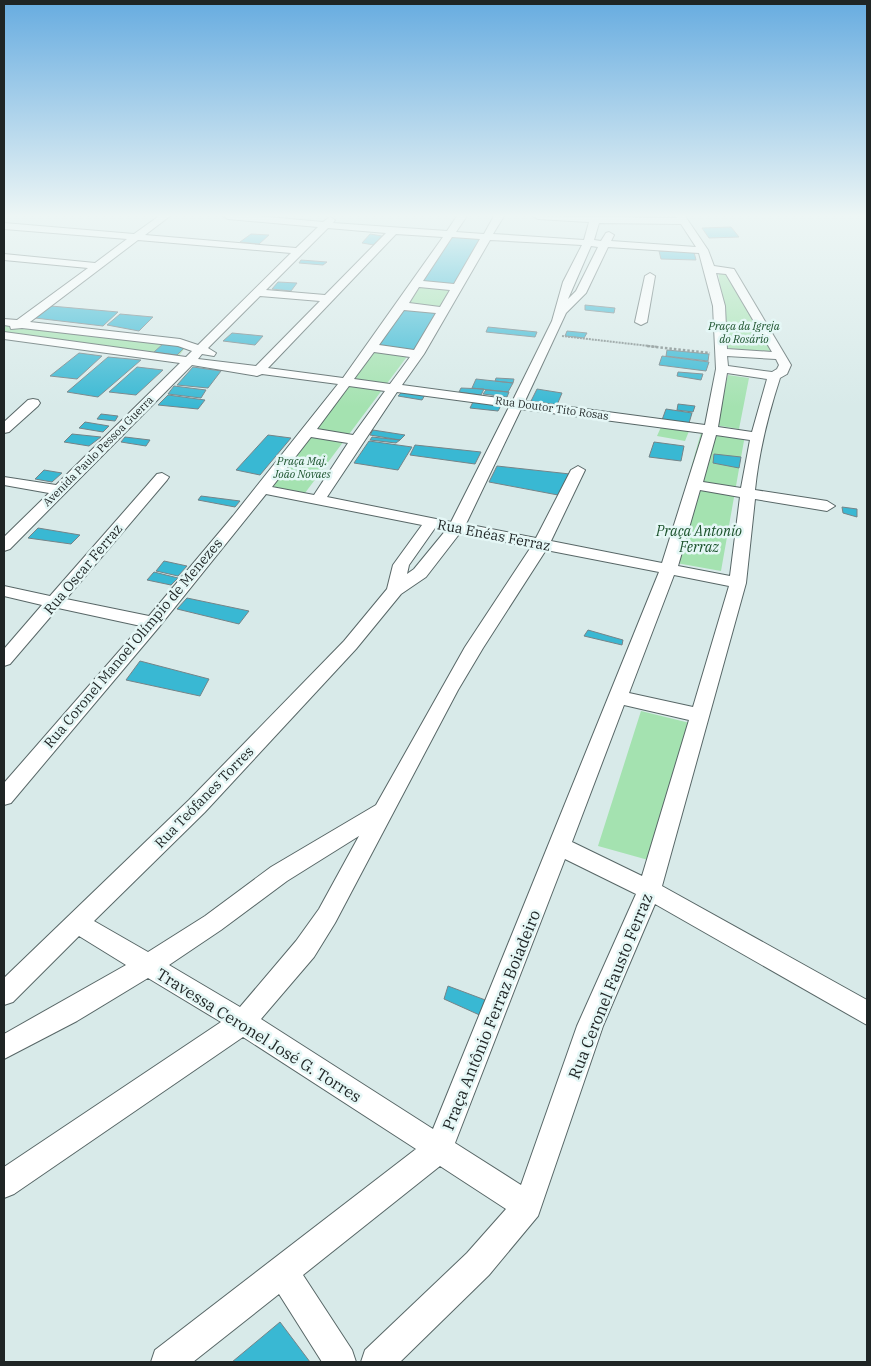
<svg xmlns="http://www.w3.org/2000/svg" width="871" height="1366" font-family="'IBM Plex Serif',serif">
  <rect width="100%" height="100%" fill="#d8eae9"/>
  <path fill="#a4e2b0" d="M718,271H728L773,352L728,348Z
    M421,286L454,289L442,308L407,305Z
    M4,321L188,344L175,361L4,338Z
    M371,348L409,354L305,493L266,485Z
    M728,375L749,378L739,429L715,425Z
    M661,427L689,431L685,441L657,436Z
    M702,429L745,435L721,571L665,561Z
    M641,711L694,724L659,863L598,846Z"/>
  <path fill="#39b8d3" stroke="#758488" d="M731,227L739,237L709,238L702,228Z
    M251,234L269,235L259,244L240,242Z
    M370,234L382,236L374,245L362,243Z
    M449,236L485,239L458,285L420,282Z
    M659,251L694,252L696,260L661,259Z
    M301,260L327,262L323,265L299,263Z
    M278,282L297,283L291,291L272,289Z
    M585,305L615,308L614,313L585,310Z
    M51,306L118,312L103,326L35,318Z
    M404,308L442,312L415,352L378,347Z
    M120,314L153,317L139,331L107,325Z
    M488,327L537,332L535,337L486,332Z
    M567,331L587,333L584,338L565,336Z
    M232,333L263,336L255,345L223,341Z
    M164,343L186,346L177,355L154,352Z
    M667,350L709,354L708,361L666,356Z
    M79,353L102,356L77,379L50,376Z
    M662,356L709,362L706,371L659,365Z
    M108,357L141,360L98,397L67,392Z
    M137,367L163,370L136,395L109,392Z
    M193,367L221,371L208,388L177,385Z
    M678,372L703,374L701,380L677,376Z
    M496,378L514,379L513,383L495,381Z
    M476,379L513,383L508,392L472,388Z
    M174,386L206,390L201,398L168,394Z
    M461,388L484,389L481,395L459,392Z
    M537,389L562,393L557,405L531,401Z
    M486,390L509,392L507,397L483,394Z
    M402,392L425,395L422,400L398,396Z
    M168,395L205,400L198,409L158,405Z
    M474,400L502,404L498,411L470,408Z
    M678,404L695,406L693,412L677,410Z
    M666,409L692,413L689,423L662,420Z
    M101,414L118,416L115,421L97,419Z
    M85,422L109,426L103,432L79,428Z
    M373,430L405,435L400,440L370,435Z
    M72,434L101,437L89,446L64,442Z
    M268,435L291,438L260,475L236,470Z
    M125,437L150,440L146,446L121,442Z
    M372,437L400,440L396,443L370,440Z
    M369,441L412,447L398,470L354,463Z
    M654,442L684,446L681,461L649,457Z
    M415,445L481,452L475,464L410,455Z
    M714,454L741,457L739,468L713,463Z
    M497,466L570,474L558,495L489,482Z
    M44,470L62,473L52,482L35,479Z
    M201,496L240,501L235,507L198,500Z
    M842,507L857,509V517L843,513Z
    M38,528L80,535L71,544L28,538Z
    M164,561L187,566L178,576L156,571Z
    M154,572L178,578L171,585L147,580Z
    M187,598L249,611L239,624L177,609Z
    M588,630L623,640L622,645L584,636Z
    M140,661L209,679L200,696L126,680Z
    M448,986L488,1001L484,1017L444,999Z
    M280,1322L310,1362H232Z"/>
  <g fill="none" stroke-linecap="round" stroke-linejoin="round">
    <g stroke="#586767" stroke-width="2">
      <path id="minor" d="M159,216H170L145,235L296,248L318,227L228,219L223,216H257L323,222L330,217L335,220L333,223L447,231L457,216H467L456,232L484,234L494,216H504L493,234L584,240L589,222L538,219L533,216L677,218L675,216H685L708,250L714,266L734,269L791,365L787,374L780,378C768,415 759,451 755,490L827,501L835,506L827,511L755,499L746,583L662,886L867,1000V1025L655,904L603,1026L538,1216L489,1275L400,1362H361L365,1350L467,1253L506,1209L440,1166L303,1275L352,1350L356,1362H322L279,1294L193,1362H151L155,1350L416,1149L243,1037L14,1194L4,1198V1167L221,1022L148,978L77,1021L4,1059V1034L126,965L79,936L13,1002L4,1005V978L189,800L344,641L387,589L393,565L422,525L266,494L159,627L11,803L4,805V783L141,626L58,608L10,664L4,666V649L42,605L4,596V586L50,596L157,474L162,473L169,477L167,480L66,599L149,616L233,516L338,384L262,374L257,376L192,365L10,549L4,551V537L49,493L4,485V477L56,485L180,363L4,339V332L186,357L192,351L178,346L22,328L11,329L10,326L4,325V319L17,320L88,268L4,260V254L95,263L127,239L4,229V223L134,234ZM599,223L681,224L696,247L611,241L614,235L609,232L606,233L601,241L594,240ZM328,228L386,233L325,295L266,290ZM396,234L443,237L343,378L268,368ZM452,237L480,239L454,284L423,281ZM138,240L291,253L198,345L180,339L30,322ZM490,240L582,245L563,282L552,321L513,400L402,385L424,354ZM591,246L598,247L576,291L568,299ZM608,247L699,253L713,306L716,369L705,425L525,401L566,313L586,293ZM716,273L726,274L772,352L727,349L725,306ZM419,287L450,290L440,307L409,303ZM260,296L320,301L256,366L198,359L202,354L214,356L216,353L208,348ZM404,310L436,313L414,350L379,345ZM374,352L410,357L390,384L354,379ZM727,356L776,359L779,365L777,369L772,372L728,366ZM727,373L767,379L752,432L718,427ZM349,386L385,391L353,435L317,429ZM397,392L509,407L451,522L327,497ZM521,409L703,433L662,563L551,541L585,470L578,466L571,470L536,538L466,524ZM716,435L750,440L741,488L703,482ZM311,437L348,443L314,495L272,487ZM700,490L740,497L730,576L678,566ZM435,528L446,530L414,569L407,574L409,565ZM460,533L531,547L465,647L376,805L271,867L205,916L148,952L94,921L205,812L356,649L401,594L426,577ZM546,550L659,572L433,1129L261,1019L314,957L335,923L458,690L483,648ZM674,575L729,586L693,707L629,693ZM624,705L689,720L642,876L572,842ZM359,836L319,909L296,941L240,1007L169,965L221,930L287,881ZM565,859L636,894L577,1026L521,1185L455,1143Z
        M650,273L655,276L647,322L641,325L635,322L645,276Z
        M33,399L38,400L40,403L38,406L9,432L4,433V422L28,400Z"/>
    </g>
    <path stroke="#7b8787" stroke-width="2" stroke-dasharray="2 1" stroke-linecap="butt" d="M562,336L658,347"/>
    <path stroke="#7b8787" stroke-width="2.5" stroke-dasharray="2.5 2" stroke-linecap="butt" d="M647,346L710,353"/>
    <use href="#minor" fill="#fff" fill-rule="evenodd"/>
  </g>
  <linearGradient id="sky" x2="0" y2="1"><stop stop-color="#67ace0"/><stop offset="0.53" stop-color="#edf6f5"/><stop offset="1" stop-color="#edf6f5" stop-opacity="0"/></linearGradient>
  <rect width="871" height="407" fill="url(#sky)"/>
  <g text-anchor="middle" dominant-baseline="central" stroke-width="5" stroke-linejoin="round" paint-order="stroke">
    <g font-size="11" font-style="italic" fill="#1a512b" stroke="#e5f7f6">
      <text x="744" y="326">Praça da Igreja<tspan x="744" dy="13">do Rosário</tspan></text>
      <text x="302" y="461">Praça Maj.<tspan x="302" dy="13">João Novaes</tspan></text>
    </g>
    <g font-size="11" fill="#1f2525" stroke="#e5f7f6">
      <text transform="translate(552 408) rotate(8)">Rua Doutor Tito Rosas</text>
      <text transform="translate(98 451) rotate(-45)">Avenida Paulo Pessoa Guerra</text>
    </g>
    <g font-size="14" font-style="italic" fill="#1a512b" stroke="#e5f7f6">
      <text x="699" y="531">Praça Antonio<tspan x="699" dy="16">Ferraz</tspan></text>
    </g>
    <g font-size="14" fill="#1f2525" stroke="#e5f7f6">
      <text transform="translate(494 535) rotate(11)">Rua Enéas Ferraz</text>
      <text transform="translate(83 569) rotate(-50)">Rua Oscar Ferraz</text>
      <text transform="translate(133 643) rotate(-50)">Rua Coronel Manoel Olímpio de Menezes</text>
      <text transform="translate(204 797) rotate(-46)">Rua Teófanes Torres</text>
    </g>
    <g font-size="16" fill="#1f2525" stroke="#e5f7f6">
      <text transform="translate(610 986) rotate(-68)">Rua Ceronel Fausto Ferraz</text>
      <text transform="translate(491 1020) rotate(-68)">Praça Antônio Ferraz Boiadeiro</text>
      <text transform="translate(259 1035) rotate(32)">Travessa Ceronel José G. Torres</text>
    </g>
  </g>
  <rect width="871" height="1366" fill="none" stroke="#1f2525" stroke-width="10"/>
</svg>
